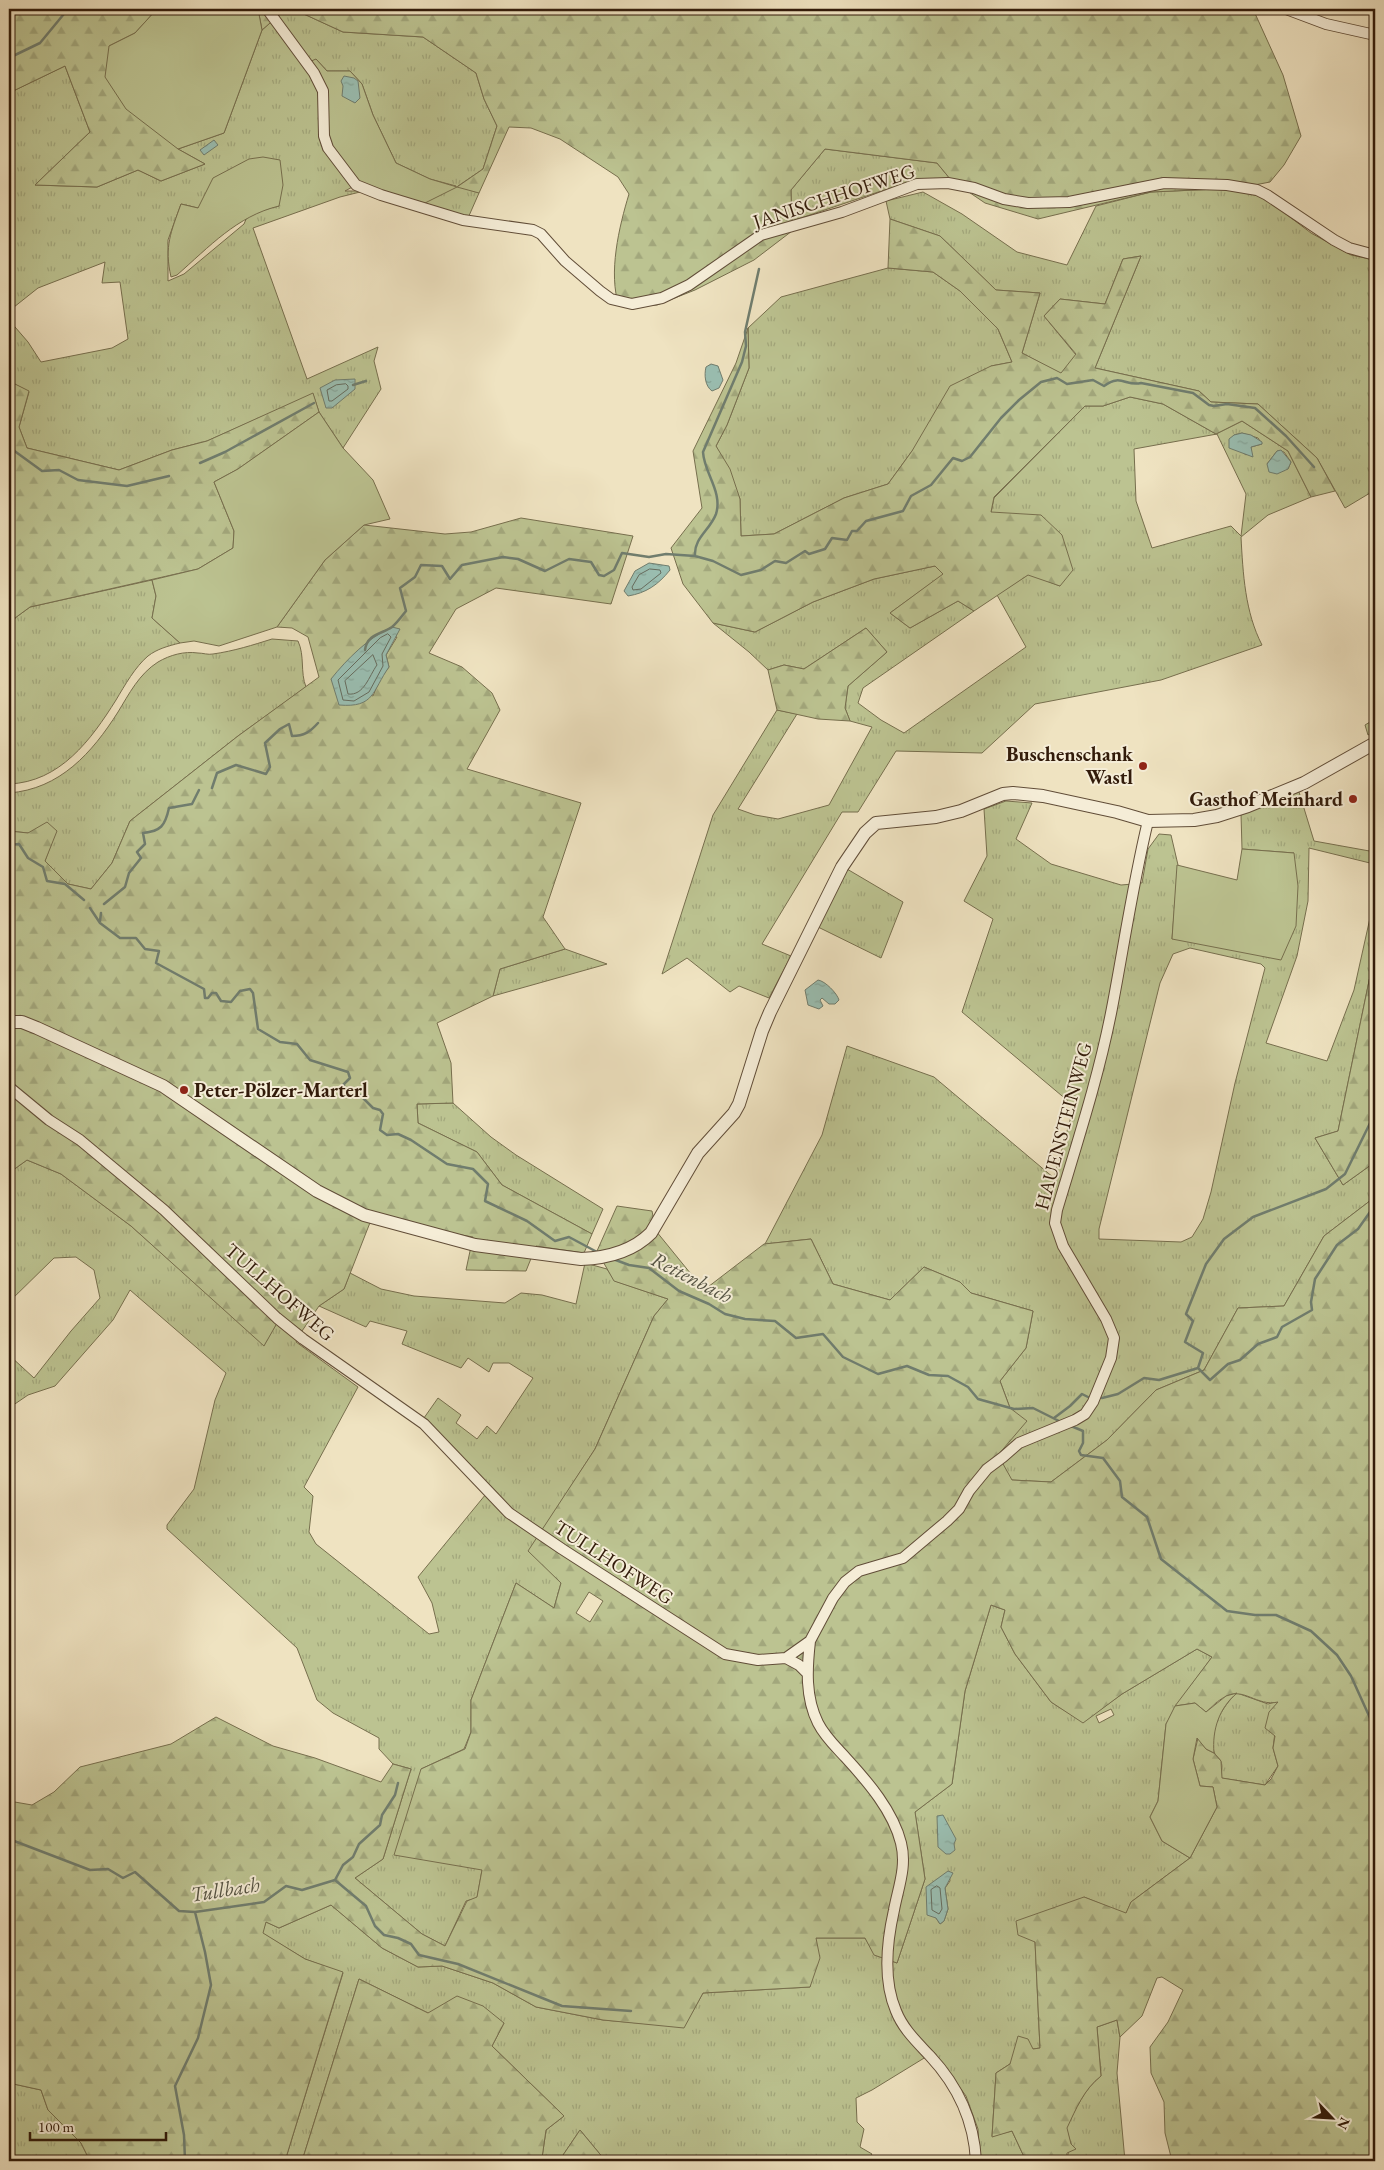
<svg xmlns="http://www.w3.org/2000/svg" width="1384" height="2170" font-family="'EB Garamond',serif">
  <defs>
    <pattern id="grass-tufts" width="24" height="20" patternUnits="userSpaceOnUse" patternTransform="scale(1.25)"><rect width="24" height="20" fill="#bcc391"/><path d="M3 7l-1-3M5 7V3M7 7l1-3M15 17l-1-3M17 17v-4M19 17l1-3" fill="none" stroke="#a2a77c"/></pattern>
    <pattern id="forest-firs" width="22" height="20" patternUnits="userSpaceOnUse" patternTransform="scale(1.25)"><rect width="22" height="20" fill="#bcc391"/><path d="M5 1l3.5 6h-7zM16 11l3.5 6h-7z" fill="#a2a77c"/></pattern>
    <pattern id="water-ripples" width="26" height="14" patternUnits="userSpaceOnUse" patternTransform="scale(1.25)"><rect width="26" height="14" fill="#9abeb1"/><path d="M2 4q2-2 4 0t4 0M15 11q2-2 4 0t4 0" fill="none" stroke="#85a397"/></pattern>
  </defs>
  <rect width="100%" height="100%" fill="#efe3c1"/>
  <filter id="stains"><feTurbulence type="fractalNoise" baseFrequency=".004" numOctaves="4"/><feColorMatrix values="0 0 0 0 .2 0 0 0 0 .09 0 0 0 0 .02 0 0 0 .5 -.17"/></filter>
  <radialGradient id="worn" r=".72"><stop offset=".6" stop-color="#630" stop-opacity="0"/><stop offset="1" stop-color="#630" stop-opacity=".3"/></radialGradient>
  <path fill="url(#grass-tufts)" stroke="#776f4e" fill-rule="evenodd" d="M286,9H293L343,32L423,37L476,73L484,99L497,126L483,169L458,186L479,193L468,218L420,205L456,186L430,179L396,163L373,115L362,84L350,71H327L316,59L356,185L345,191H364L340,197L253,228L307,379L378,347L374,361L381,389L343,448L319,412L313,394L207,441L172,450L119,470L27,448L19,427L29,392L9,381V320L28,342L41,362L112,348L128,339L120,282L102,283L105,262L38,288L9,311V93L65,66L90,132L35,185L97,187L138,170L161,181L205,164L178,149L224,133L262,30ZM181,204L198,208L279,206L263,210L247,217L244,224L184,274L168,281V240Z
    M825,149L937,163L951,180L911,181L792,221L791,190Z
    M1239,188L1261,195L1311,233L1351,255L1375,260V464L1372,465L1375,490L1345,508L1317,458L1258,404L1211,402L1199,391L1095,368L1141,256L1123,259L1105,304L1060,299L1044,316L1076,355L1061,374L1022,353L1040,293L996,290L940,236L890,219L886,201L923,192L962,214L1017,252L1067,265L1096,206L1151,192Z
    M888,268L933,272L960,291L998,329L1012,362L991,366L912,451L888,484L844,498L774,534L741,536L740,499L716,446L727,425L749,368L748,328L781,297Z
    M1130,397L1163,404L1216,434L1242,421L1288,451L1311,497L1268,515L1241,537C1243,574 1245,612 1262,645L1161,680L1035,704L982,753L896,751L858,812H842L762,944L791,956L769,998L739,986L730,992L687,958L662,974L713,815L777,710L797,714L738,809L755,815L778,819L829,805L872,727L850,721L845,708L848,686L887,652L866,628L804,669L784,665L768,670L749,652L713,623L755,632L813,602L874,579L935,566L944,574L890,613L910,628L958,601L974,611L863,688L858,703L881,720L904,733L1026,647L997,595L1029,574L1060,586L991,513L994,498L1085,406H1103ZM1242,433L1258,438L1262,444L1251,447V451L1246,455L1229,441L1234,435ZM1217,434L1246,494L1241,536L1231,526L1152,548L1136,501L1134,449ZM1277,451L1284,452L1291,462L1288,469L1267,464Z
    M152,580L156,596L152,618L180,643C168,646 157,649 148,656C135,667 125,685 116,700C91,740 60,782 9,784V632L15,618L30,607Z
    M272,639L298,641C305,656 300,672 306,687L238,736L130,821L112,863L91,889L68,884L45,861L56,831L28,833L9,831V793C60,789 92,753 118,712C129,694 139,674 158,662C170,655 184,651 198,653C203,653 208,655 213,654C234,651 253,645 272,639Z
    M1375,719V735L1374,732L1368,735L1365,725Z
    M1299,792L1314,841L1375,852V952L1338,1131L1315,1138L1343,1185L1375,1162V1197L1324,1236L1284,1306L1238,1308L1204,1370L1156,1390L1107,1440L1051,1482L1011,1480L998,1455L1010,1408L1000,1381L1026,1348L1033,1311L971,1293L960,1282L924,1267L890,1300L833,1284L811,1239L765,1244L822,1135L847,1046L934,1077L1054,1178L1074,1106L962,1012L993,919L964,901L987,856L984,809L1006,801L1032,803L1016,839L1051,864L1121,885L1133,884L1134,882L1142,883L1148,849L1159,834L1171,835L1178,865L1172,939L1294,853L1242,849L1241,814ZM1309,848L1374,864L1370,918L1354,990L1327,1061L1266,1043L1297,956L1308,901ZM1190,948L1261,964L1265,968L1235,1083L1211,1192L1203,1219L1192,1237L1181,1242L1099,1239V1229L1160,983L1173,954Z
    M847,869L903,902L881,958L818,927Z
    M565,949L607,964L493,996L500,969Z
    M453,1103L491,1137L516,1155L603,1209L592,1234L502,1185L477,1152L418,1123L417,1104Z
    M27,1160L61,1174L131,1226L264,1345L281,1316L302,1331L296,1342L358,1387L304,1487L313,1496L309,1532L316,1544L429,1634L439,1632L432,1603L418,1577L486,1494L419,1425L438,1398L461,1415L456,1423L477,1439L487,1426L496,1434L533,1378L509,1363H493L489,1372L468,1358L461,1368L402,1344L407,1331L370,1321L366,1327L319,1306L344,1289L350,1273L381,1289L414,1296L505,1303L521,1293L542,1295L576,1304L585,1263L607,1269L615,1281L668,1299L654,1316L595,1449L529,1551L561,1583L554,1608L516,1583L471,1700V1732L464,1749L421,1769L482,1870L477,1898L466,1901L445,1946L422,1934L355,1878L383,1859L411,1769L393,1764L379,1749V1738L333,1713L317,1700L297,1648L167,1529V1525L194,1489L215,1400L226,1373L130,1290L113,1320L55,1386L28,1395L9,1408V1355L34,1378L71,1331L100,1298L94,1270L76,1257L54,1258L9,1302V1173Z
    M991,1605L1005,1610L1001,1627L1015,1654L1051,1702L1083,1722L1122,1694L1197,1649L1212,1657L1176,1706L1166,1724L1158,1801L1150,1817L1162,1841L1190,1858L1131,1902L1126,1914L1084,1897L1035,1941L1040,2048L1033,2049L996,2073L992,2136L1012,2131L1026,2161H980L978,2129L966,2096L934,2052L872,2090L856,2098L857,2122L864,2129L860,2147L872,2154L867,2161H644L604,2159L580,2130L559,2161H544L542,2158L546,2130L564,2116L492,2046L504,2023L428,2013L359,1979L302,2161H285L343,1973L305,1959L262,1933L266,1922L279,1928L331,1905L382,1948L418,1967L442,1966L493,1983L536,2007L603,2020L684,2027L703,1993L810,1987L816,1938H865L875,1955L897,1963L925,1879L915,1812L952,1784L965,1691ZM1111,1709L1114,1715L1099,1723L1096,1716ZM949,1871L950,1881L945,1888L948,1909L944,1921L940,1924L936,1918Z
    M1237,1693L1268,1704L1279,1701L1273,1748L1278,1766L1265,1785L1221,1778C1221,1773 1223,1766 1221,1762C1220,1758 1215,1756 1214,1752C1207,1732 1223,1705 1237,1693Z
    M1117,2020L1120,2037L1117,2073L1125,2161H1066L1071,2144L1066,2128C1076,2109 1084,2089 1101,2076L1097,2027Z
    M9,2083L41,2090L48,2110L81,2143L90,2161H9Z"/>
  <path fill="url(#forest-firs)" stroke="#776f4e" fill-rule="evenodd" d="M9,9H157L135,33L109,46L178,149L205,164L161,181L138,170L97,187L35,185L90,132L65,66L9,93Z
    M258,9H286L262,30Z
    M293,9H1253L1283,75L1301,136L1284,165L1270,182L1239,188L1151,192L1038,219L985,203L951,180L937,163L825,149L791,190L792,231L754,260L695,290L657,305L619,306C608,273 619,227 629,194L618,177L560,139L531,128L509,127L479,193L457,187L483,169L497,126L484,99L476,73L423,37L343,32Z
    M890,219L940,236L996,290L1040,293L1022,353L1061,373L1076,354L1044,316L1060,299L1105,304L1123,259L1141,256L1095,368L1199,391L1211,402L1258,404L1317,458L1335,491L1311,497L1288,451L1242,421L1216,434L1163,404L1130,397L1103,406H1085L994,497L991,512L1041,515L1062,535L1073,570L1060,586L1028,575L974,611L958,601L910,628L890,613L943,574L935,566L874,579L813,602L755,632L713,623L683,584L671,548L702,508L693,451L736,363L748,328L749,368L727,425L716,446L730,469L740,499L741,536L774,534L844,498L888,484L912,451L950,386L991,366L1012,362L998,329L960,291L933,272L888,268Z
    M9,381L29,391L19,427L27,448L119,470L172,450L207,441L313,393L319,412L238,469L214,482L234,531L233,548L198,569L30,607L15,618L9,632Z
    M521,518L633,536L611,604L496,588L456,609L429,653L462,667L492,693L500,710L467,769L581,803L543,917L565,949L500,969L493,996L437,1023L451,1063L453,1103L417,1104L418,1123L477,1152L502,1185L592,1234L584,1253L536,1246L526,1271L466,1270L473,1237L416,1227L373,1215L344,1289L319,1306L302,1331L281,1316L264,1346L131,1226L61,1174L27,1160L9,1173V831L28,833L47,822L57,831L45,861L68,884L91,889L112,863L130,821L238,736L319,677L308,637L292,628L277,627L325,560L364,525L445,534L471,532ZM377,634L397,637L386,655L389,667L380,679L373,696L331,680L345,664Z
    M866,628L887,652L848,686L845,708L850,721L818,719L777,710L768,670L784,665L804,669Z
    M1375,952V1162L1343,1185L1315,1138L1338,1131Z
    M1375,1197V2161H1172L1165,2133L1164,2102L1151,2073L1150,2047L1168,2022L1183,1990L1162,1977L1157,1978L1142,2016L1120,2037L1117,2020L1097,2027L1101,2076C1084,2089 1076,2109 1067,2128L1071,2144L1076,2149L1067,2153L1066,2161H1026L1012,2131L992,2137L996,2073L1010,2064L1018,2036L1028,2039L1033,2049L1040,2048L1035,1942L1018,1935L1016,1921L1084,1897L1126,1913L1131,1902L1190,1858L1217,1807L1213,1787L1200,1786L1193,1759L1198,1738L1206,1749L1214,1753L1221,1761L1222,1778L1265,1785L1271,1779L1278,1766L1273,1748L1275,1736L1265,1728L1269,1712L1278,1702C1257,1707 1243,1686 1225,1697C1218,1700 1212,1707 1206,1712L1195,1703L1175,1706L1212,1657L1197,1649L1122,1694L1083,1723L1051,1702L1015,1654L1001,1627L1005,1610L991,1605L965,1691L952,1784L915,1812L925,1879L897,1963L874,1955L865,1938H816L820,1958L810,1987L703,1993L684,2028L603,2020L536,2007L493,1983L442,1966L418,1967L382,1948L331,1905L279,1928L266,1922L263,1933L305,1959L343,1972L285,2161H90L81,2143L48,2110L41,2090L9,2083V2014L11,2009L9,2007V1801L32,1805L54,1792L80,1767L171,1744L216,1717L273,1746L315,1758L381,1782L393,1764L411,1769L383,1859L355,1878L422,1934L445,1946L467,1901L477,1897L482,1870L394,1855L421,1769L465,1749L471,1732V1700L516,1583L554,1608L561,1583L528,1551L595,1449L654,1316L668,1299L614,1281L597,1251L617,1206L652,1211L656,1231L704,1290L764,1244L811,1239L833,1284L890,1300L924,1267L960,1282L971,1293L1033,1311L1026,1348L1000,1381L1010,1408L1027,1421L998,1455L1012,1480L1051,1482L1107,1440L1156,1390L1204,1370L1238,1308L1284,1306L1324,1236ZM589,1592L603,1601L590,1622L576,1613Z
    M359,1979L428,2013L457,1996L483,2006L504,2023L492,2046L564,2116L546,2130L542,2158L544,2161H302Z
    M580,2130L604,2159L644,2161H559Z"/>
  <path fill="#bcc391" stroke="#776f4e" d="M157,9H258L262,30L224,133L178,149L126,109L105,77L109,46L135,33Z
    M316,59L327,71H350L362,84L373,115L396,163L430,179L457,187L417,207L356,185L328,148L325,105L309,62Z
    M263,157L280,160L283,185L279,206C237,216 209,247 177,275L171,277C164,246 171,232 181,204L198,208L213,178L249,159Z
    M319,412L343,448L373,480L390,519L364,525L325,560L277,627L219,646L194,641L180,643L152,618L156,596L152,580L198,569L233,548L234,531L214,482L238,469Z
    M1242,849L1294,853L1298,886L1296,926L1281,960L1172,939L1177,865L1237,880Z
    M1237,1693C1219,1708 1212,1730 1214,1753L1206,1749L1197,1738L1193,1759L1200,1786L1213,1787L1217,1807L1190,1858L1162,1841L1150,1817L1158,1801L1166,1724L1175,1706L1195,1703L1206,1712L1226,1696Z"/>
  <path fill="url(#water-ripples)" stroke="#707d6e" d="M344,76L354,78L358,81L360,98L355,103L342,96L343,86L341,81Z
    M214,140L218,145L204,155L200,150Z
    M711,364L718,366L723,380L719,388L712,391C705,386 704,375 706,367Z
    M355,379V389L332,408H326L320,388L335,380Z
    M1242,433L1251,435L1262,442V444L1251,447L1253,457L1229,448V439L1234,435Z
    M1281,450L1291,462L1288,469L1277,474L1269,472L1267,464L1277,451Z
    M649,563L669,566L670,570C658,585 646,593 628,596L624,591L635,571Z
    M392,627L400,629L386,655L389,667C372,691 375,708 339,705L331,679C347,659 369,637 392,627Z
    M818,980C825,981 837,993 839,1000L835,1004H829L822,998L820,1000L823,1006L819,1009L808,1005L805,990Z
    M943,1815L956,1839L954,1844L955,1850L950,1854H946L938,1847L937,1816Z
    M948,1871L953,1873L945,1888L948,1909L944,1921L940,1924L936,1918L927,1915L926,1887Z"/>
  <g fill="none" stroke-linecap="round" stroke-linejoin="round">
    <path stroke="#666c5e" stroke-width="1" d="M346,384L348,386V389L332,401H329L327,390L336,385Z
      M650,569L660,570L661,573L641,589L633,590L632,587L639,575Z
      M388,634L391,637L382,654L383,666L369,692L354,701L343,700L338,680L380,638Z
      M373,655L377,665C369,676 364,696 348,694L345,681Z
      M937,1886L940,1888L942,1909L939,1914L932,1910L931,1890Z"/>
    <path stroke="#707d6e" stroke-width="2.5" d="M9,61L13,56L40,43L68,9
      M353,385L366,381
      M9,447L42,471L59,470L78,480L127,486L169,476
      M200,463L225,452L314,403
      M695,555C694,538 710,530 716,514C723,492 704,473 703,452L742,362L746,346L745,332L759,269
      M365,650C367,634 382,634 392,627C397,623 402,616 406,611L400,588L415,577L421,565L442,566L450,579L462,565L503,557L518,559L545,571L569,559L591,562L599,575L604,576L614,570L622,553L649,557L666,554L695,556L713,561L741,575L761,570L775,561L786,563L805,551L809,554L825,549L832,538L847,540L852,531H857L866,521L903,511L911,496L931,485L953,458L962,461L970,457L1001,418L1019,400L1041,382L1057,378L1067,384L1093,380L1104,386C1121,373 1126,387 1141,383L1193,393L1209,405L1214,406L1227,404L1255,408L1286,436L1314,467
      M212,788L217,773L236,765L266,774L270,767L265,743L280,729L289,724L292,736C304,736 310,732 318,723
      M9,845L19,844L28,858L43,867L47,881L65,884L84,900
      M104,904L125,887L129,873L141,858L137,852L145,844L143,833C161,831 165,826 169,808L192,804L199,790
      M90,908L100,923L120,938H136L145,949L159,951L156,963L204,989L205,998H208L212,993H216L221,1001L231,1002L240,991L250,989L253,993L258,1029L280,1042L297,1044L310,1060L348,1072L350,1078L343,1085L353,1095H360L373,1108L380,1110L383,1114L380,1130L387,1135L398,1134L411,1140L447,1164L473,1169L488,1184L485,1201L527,1221L555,1241L569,1237L597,1252
      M100,921L101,913
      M613,1259L629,1265L649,1268L679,1291L709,1304L725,1314L745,1319L775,1321L796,1338L823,1334L843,1357L878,1374L907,1366L929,1375L948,1376L968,1387L978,1399L1014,1409L1033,1408L1061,1422
      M1198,1368L1203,1353L1185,1342L1193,1321L1186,1314L1206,1264L1224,1239L1253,1217L1326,1189L1345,1174L1375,1113
      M1102,1398L1118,1394L1144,1378L1159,1380L1198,1368L1210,1380L1228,1364L1240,1360L1258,1344L1277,1337L1282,1327L1312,1310L1311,1302L1315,1279L1337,1245L1358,1229L1370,1212L1375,1211
      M1054,1418L1070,1406L1082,1394L1090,1398
      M1071,1426L1083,1431V1443L1079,1451L1081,1455L1103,1458L1120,1481L1122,1497L1147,1517L1161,1559L1227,1611L1255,1615H1276L1311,1631L1337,1655L1351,1676L1375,1729
      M9,1839L90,1870L108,1869L123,1878L135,1872L179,1911L195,1912L264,1902L286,1886L302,1890L335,1880L366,1906L375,1926L384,1935L398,1938L411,1944L419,1955L458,1964L562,2006L631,2011
      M335,1880L343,1865L353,1857L359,1844L380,1825L382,1815L395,1795L398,1783
      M185,2161L184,2135L175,2086L198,2038L211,1985L205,1952L195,1912"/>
    <g stroke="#614d38" stroke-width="12">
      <path id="minor" d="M267,9L314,73L323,91L324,136L328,148L356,185L381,195L463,220L533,230L541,234L565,261L600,291L611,299L632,304L662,298L689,285L761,235L842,212L917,184L948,183L974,188L1004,199L1028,203L1069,202L1164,183L1227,185L1257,190L1267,195L1334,240L1349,248L1375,255
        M1286,9L1326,24L1375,35
        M9,1087L49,1120L80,1140L164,1210L277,1318L303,1339L424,1424L509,1513L562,1549L725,1654L758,1660L786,1658L799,1665L807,1673
        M810,1641C807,1668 805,1697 818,1723C825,1737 836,1747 846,1758C868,1782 893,1811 901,1843C907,1867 898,1888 894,1910C887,1941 883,1981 896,2011C903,2029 917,2042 930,2056C957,2085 974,2121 976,2161
        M786,1658L810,1641L833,1598L845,1582L859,1571L903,1558L947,1521L959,1509L969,1491L987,1469L1003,1457L1019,1443L1075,1420L1085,1414L1093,1402L1111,1358L1114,1338L1106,1319L1063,1246L1055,1223L1057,1210C1077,1143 1099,1076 1112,1008C1124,945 1133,883 1148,821"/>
    </g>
    <g stroke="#614d38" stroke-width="14">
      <path id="tertiary" d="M9,1022H22L37,1028L163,1086L317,1191L364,1215L475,1245L581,1259C606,1258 633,1251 651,1233L698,1153L734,1113L739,1104L762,1031L770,1012L842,867L865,833L876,823L936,817L961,811L1003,794L1013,793L1043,796L1117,812L1148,821L1194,820L1217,816L1248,806L1304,783L1375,743"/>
    </g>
    <use href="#minor" stroke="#f5edd7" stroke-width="10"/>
    <use href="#tertiary" stroke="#f5edd7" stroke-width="12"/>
  </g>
  <g fill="#8f2418" stroke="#f5edd7" stroke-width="2">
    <circle cx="1143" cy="766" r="5"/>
    <circle cx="1353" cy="799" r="5"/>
    <circle cx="184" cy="1090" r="5"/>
  </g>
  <g text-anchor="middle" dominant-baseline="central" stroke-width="4" stroke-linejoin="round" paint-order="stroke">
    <g font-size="20" fill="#321b0a" stroke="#f5edd7">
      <text transform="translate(834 196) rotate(-18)">JANISCHHOFWEG</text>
      <text transform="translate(1063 1126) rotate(-75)">HAUENSTEINWEG</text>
      <text transform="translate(280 1292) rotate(41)">TULLHOFWEG</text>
      <text transform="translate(614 1562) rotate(33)">TULLHOFWEG</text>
    </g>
    <g font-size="20" font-weight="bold" fill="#321b0a" stroke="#f5edd7" text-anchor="end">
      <text x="1133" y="754">Buschenschank<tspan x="1133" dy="23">Wastl</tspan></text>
      <text x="1343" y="799">Gasthof Meinhard</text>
      <text x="194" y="1090" text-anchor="start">Peter-Pölzer-Marterl</text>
    </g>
    <g font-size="21" font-style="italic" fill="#565444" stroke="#f5edd7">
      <text transform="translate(692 1277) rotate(27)">Rettenbach</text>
      <text transform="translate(225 1889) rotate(-9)">Tullbach</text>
    </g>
  </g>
  <rect width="1384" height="2170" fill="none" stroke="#efe3c1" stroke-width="30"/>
  <rect x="10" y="10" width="1364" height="2150" fill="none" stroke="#321b0a" stroke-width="2.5"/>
  <rect x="15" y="15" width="1354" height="2140" fill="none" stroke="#321b0a"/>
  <g transform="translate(1332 2118) rotate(115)" stroke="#f5edd7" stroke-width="4" paint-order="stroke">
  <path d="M0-4L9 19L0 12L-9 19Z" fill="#321b0a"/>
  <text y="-8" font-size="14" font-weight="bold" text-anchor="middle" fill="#321b0a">N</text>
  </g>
  <path d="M30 2132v8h136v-8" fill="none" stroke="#321b0a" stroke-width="2.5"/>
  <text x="38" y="2132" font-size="15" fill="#321b0a" stroke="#f5edd7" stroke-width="4" paint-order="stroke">100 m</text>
  <rect width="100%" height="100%" filter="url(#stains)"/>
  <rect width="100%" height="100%" fill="url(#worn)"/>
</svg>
